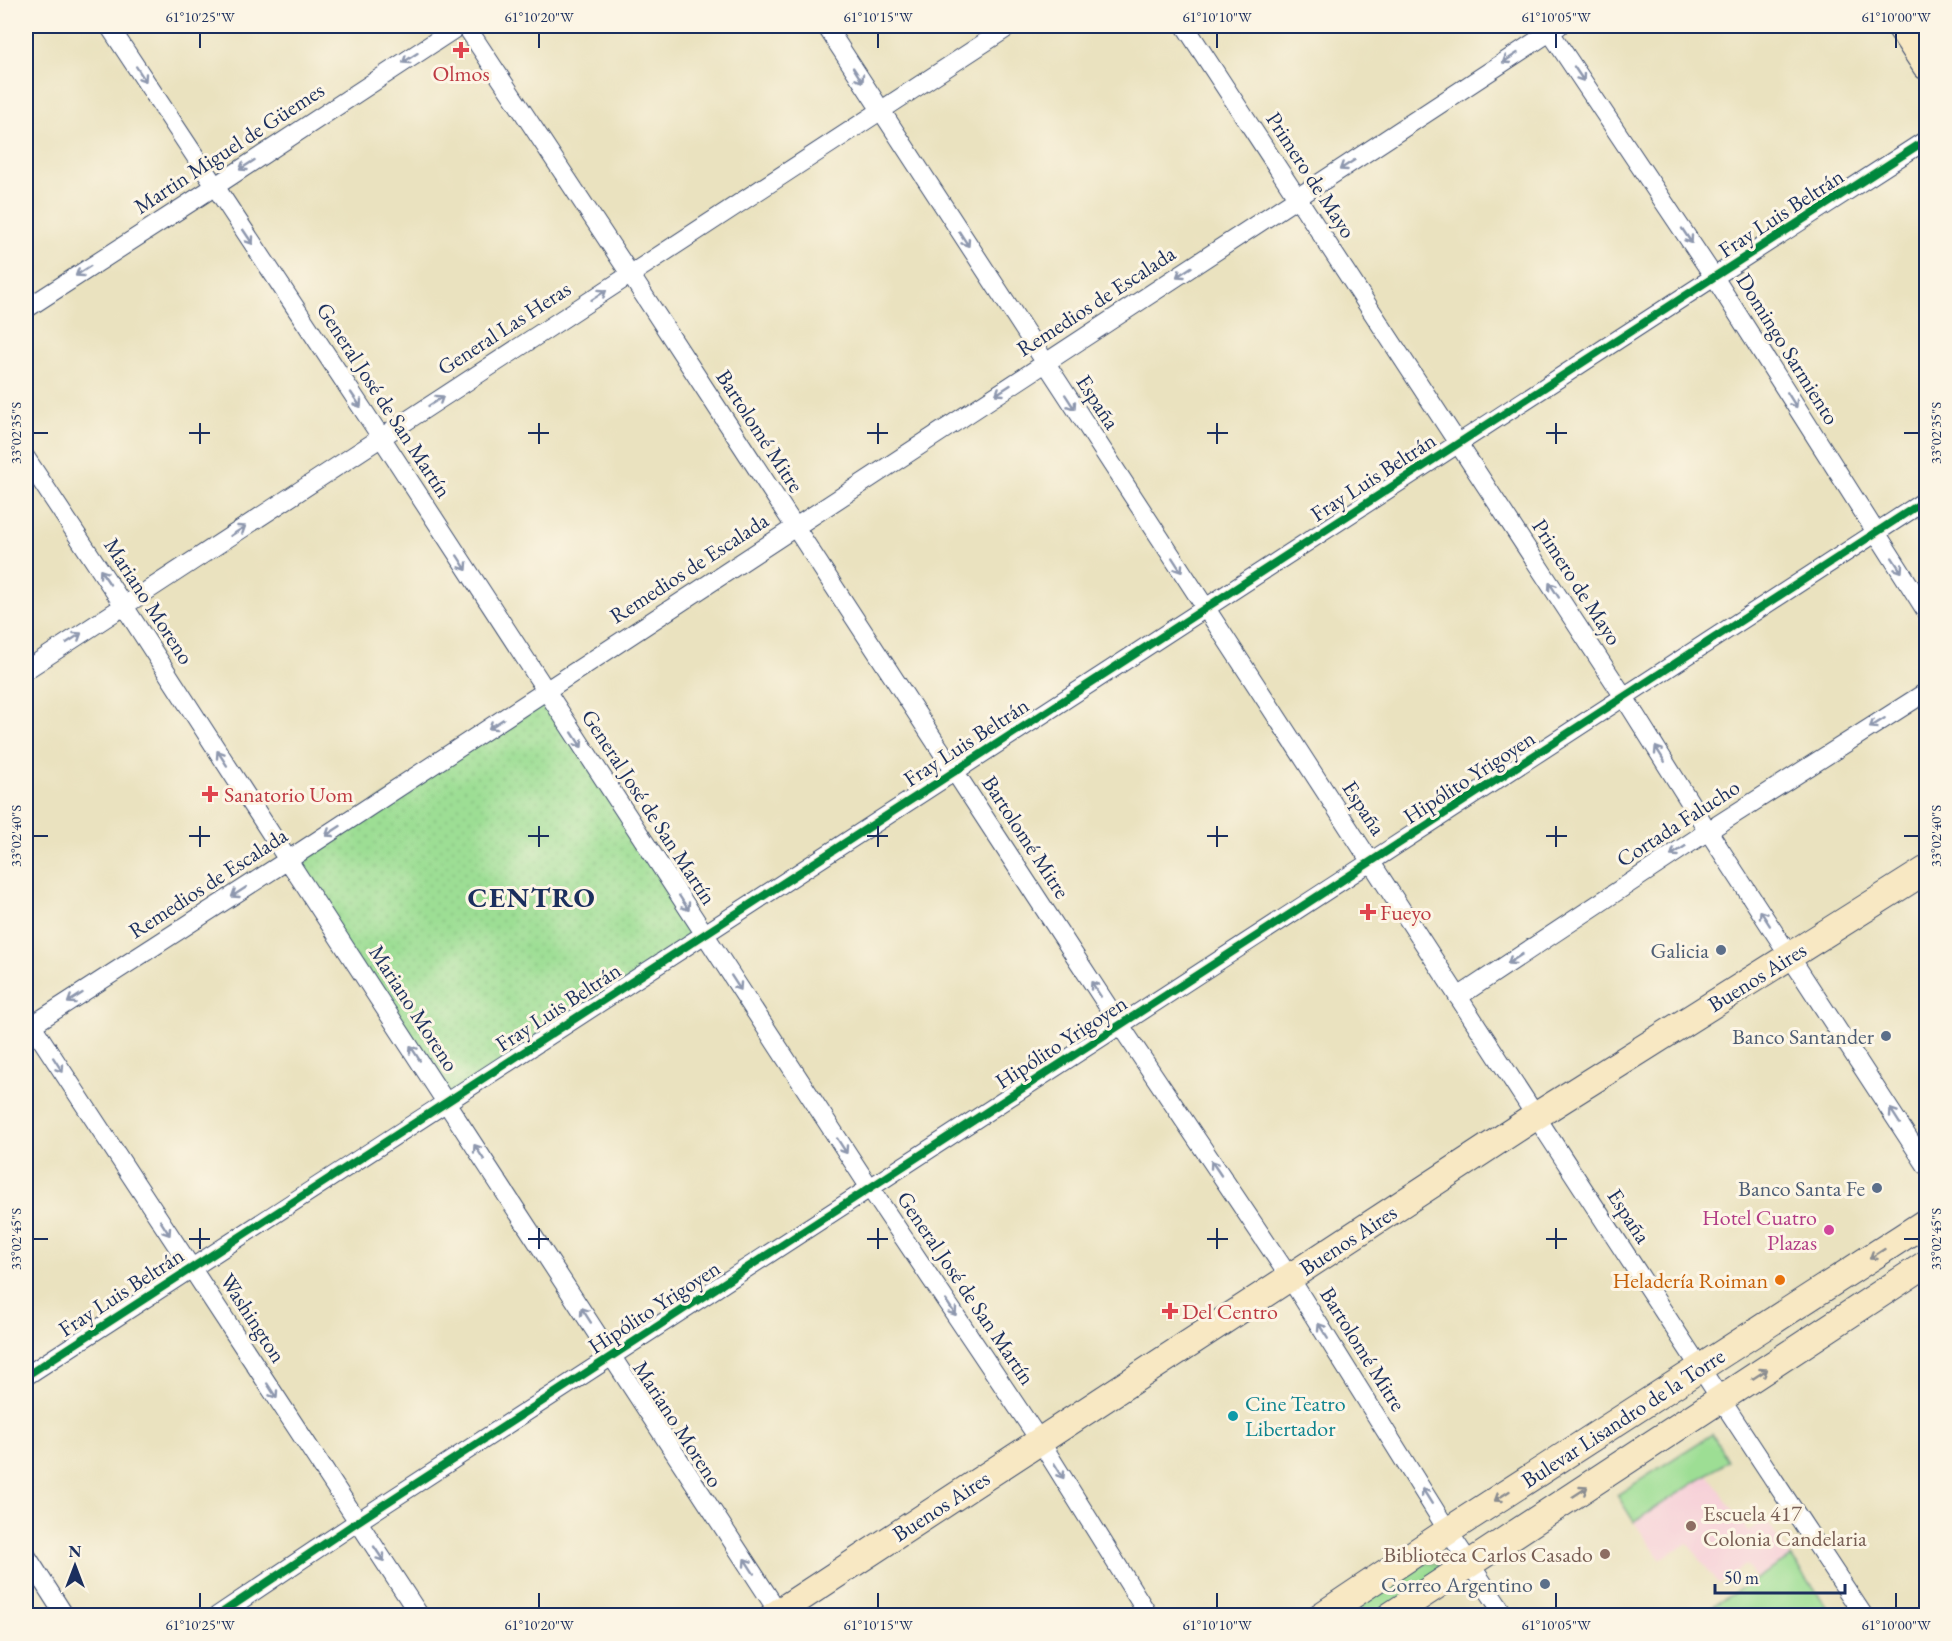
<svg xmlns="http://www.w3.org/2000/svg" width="1952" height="1641" font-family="'EB Garamond',serif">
  <defs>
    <pattern id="park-dots" width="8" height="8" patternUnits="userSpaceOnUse" patternTransform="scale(1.5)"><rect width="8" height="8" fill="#9dde94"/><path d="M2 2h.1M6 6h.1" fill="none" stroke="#87bf82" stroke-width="1.8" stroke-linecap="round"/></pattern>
  </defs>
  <rect width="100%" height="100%" fill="#fcf5e5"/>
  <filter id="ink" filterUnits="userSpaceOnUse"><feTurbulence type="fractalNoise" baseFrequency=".0167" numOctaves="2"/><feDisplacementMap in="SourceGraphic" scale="12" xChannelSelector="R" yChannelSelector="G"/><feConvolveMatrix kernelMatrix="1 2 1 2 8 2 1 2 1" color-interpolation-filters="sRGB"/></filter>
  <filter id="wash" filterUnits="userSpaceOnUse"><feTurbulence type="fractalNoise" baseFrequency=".008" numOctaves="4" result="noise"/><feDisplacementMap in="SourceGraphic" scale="24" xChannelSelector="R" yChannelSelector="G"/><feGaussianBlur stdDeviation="1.35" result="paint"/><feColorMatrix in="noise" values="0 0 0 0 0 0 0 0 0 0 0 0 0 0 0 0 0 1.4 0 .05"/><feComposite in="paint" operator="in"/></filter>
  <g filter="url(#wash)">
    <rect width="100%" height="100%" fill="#eae2bf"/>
    <path fill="#f6cfd8" d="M1708,1474L1748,1531L1765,1519L1791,1557L1756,1579L1746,1565L1718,1584L1688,1543L1660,1559L1634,1522Z"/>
    <path fill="#9dde94" stroke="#5c8679" stroke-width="1.5" d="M1712,1434L1728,1461L1634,1522L1617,1495Z
      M1791,1557L1833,1615H1707L1705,1611Z
      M1426,1563L1437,1564L1442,1572L1384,1615L1343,1616Z"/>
    <path fill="url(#park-dots)" stroke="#5c8679" stroke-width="1.5" d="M545,691L704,934L447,1102L288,860Z"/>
  </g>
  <g filter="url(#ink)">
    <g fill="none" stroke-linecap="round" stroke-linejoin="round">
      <g stroke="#3a4a6d" stroke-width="20">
        <path id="street" d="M109,26L381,437L870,1188L1040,1441L1149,1616
          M466,26L630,274L1120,1025L1290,1278L1448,1531L1505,1616
          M826,26C973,253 1121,479 1269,705C1466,1009 1663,1314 1864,1616
          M1185,26L1624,697L1708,831L1926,1165
          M1546,26L1714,277L1926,611
          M26,309L214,187L459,26
          M26,458L124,606L288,860L781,1616
          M26,670L1010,26
          M1458,997L1708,831L1926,692
          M26,1016L420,1616
          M26,1029L288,860L1559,26
          M26,1376L1714,277L1926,140
          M26,1555L65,1616
          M217,1616L357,1522L1926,500"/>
      </g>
      <g stroke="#3a4a6d" stroke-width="29">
        <path id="secondary" d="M1900,26L1926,66
          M773,1616L1536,1116L1926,870
          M1321,1616L1448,1531L1926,1222
          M1390,1616L1926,1264"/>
      </g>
      <use href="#street" stroke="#fff" stroke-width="18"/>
      <use href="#secondary" stroke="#f8e8c3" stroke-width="27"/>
      <g stroke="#fcf5e5" stroke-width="11">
        <path id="cycleway" d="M26,1376L1714,277L1926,140
          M217,1616L357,1522L1926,500"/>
      </g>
      <use href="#cycleway" stroke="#00873e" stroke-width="8"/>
    </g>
    <defs><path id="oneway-shaft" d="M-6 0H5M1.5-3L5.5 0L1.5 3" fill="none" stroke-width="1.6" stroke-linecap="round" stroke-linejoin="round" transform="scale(1.5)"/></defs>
    <g stroke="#8d97ae">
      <use href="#oneway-shaft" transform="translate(410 58) rotate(147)"/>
      <use href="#oneway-shaft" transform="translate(1510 58) rotate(147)"/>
      <use href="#oneway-shaft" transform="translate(141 74) rotate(57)"/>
      <use href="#oneway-shaft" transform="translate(1579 74) rotate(56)"/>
      <use href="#oneway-shaft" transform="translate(858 75) rotate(57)"/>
      <use href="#oneway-shaft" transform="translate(247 165) rotate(147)"/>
      <use href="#oneway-shaft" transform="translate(1347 165) rotate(147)"/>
      <use href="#oneway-shaft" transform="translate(1687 236) rotate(56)"/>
      <use href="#oneway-shaft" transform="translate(248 237) rotate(56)"/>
      <use href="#oneway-shaft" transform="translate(964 239) rotate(57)"/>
      <use href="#oneway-shaft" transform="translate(83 271) rotate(147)"/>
      <use href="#oneway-shaft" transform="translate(1184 272) rotate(147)"/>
      <use href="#oneway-shaft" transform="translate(599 295) rotate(-33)"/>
      <use href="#oneway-shaft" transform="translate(1003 390) rotate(147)"/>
      <use href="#oneway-shaft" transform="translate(356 400) rotate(56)"/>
      <use href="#oneway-shaft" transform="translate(1792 400) rotate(58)"/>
      <use href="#oneway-shaft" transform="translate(436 401) rotate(-33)"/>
      <use href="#oneway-shaft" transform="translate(1070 402) rotate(57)"/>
      <use href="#oneway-shaft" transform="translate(238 531) rotate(-33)"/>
      <use href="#oneway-shaft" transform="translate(462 563) rotate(57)"/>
      <use href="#oneway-shaft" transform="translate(1177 565) rotate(57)"/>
      <use href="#oneway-shaft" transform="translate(1897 565) rotate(57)"/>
      <use href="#oneway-shaft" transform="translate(105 577) rotate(-124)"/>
      <use href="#oneway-shaft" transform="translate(1554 590) rotate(-123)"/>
      <use href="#oneway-shaft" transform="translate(74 638) rotate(-33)"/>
      <use href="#oneway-shaft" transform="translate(1877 723) rotate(148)"/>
      <use href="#oneway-shaft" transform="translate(496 724) rotate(147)"/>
      <use href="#oneway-shaft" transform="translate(577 740) rotate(57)"/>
      <use href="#oneway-shaft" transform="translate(1660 754) rotate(-122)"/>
      <use href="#oneway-shaft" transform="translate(222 758) rotate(-123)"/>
      <use href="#oneway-shaft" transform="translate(333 831) rotate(147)"/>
      <use href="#oneway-shaft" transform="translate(1678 851) rotate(147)"/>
      <use href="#oneway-shaft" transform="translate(239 892) rotate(147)"/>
      <use href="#oneway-shaft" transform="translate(684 903) rotate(57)"/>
      <use href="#oneway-shaft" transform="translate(1765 918) rotate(-123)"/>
      <use href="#oneway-shaft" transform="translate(1515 959) rotate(147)"/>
      <use href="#oneway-shaft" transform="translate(736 983) rotate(57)"/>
      <use href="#oneway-shaft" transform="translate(1096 989) rotate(-123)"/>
      <use href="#oneway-shaft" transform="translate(75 998) rotate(147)"/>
      <use href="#oneway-shaft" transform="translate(415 1053) rotate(-123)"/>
      <use href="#oneway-shaft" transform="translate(58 1065) rotate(57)"/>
      <use href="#oneway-shaft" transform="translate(1895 1116) rotate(-123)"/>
      <use href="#oneway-shaft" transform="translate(842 1146) rotate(57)"/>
      <use href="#oneway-shaft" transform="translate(479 1152) rotate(-123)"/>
      <use href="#oneway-shaft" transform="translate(1216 1168) rotate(-124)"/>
      <use href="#oneway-shaft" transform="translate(165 1228) rotate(57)"/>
      <use href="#oneway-shaft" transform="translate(951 1308) rotate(56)"/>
      <use href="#oneway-shaft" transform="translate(586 1315) rotate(-123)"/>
      <use href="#oneway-shaft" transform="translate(1323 1331) rotate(-122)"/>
      <use href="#oneway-shaft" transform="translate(272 1391) rotate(57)"/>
      <use href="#oneway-shaft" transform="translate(1059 1471) rotate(58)"/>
      <use href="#oneway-shaft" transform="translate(1427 1496) rotate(-122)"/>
      <use href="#oneway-shaft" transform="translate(379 1554) rotate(56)"/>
      <use href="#oneway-shaft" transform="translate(749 1566) rotate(-123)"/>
    </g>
    <g stroke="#8a8c90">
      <use href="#oneway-shaft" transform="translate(1877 1254) rotate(147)"/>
      <use href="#oneway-shaft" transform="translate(1760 1374) rotate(-33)"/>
      <use href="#oneway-shaft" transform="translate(1580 1492) rotate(-33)"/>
      <use href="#oneway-shaft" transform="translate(1502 1496) rotate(147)"/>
    </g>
  </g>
  <path fill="none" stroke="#1b2f5e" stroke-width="2" d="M200,33V48M539,33V48M878,33V48M1217,33V48M1556,33V48M1896,33V48M200,423V444M539,423V444M878,423V444M1217,423V444M1556,423V444M33,433H48M189,433H210M528,433H549M867,433H888M1207,433H1228M1546,433H1567M1904,433H1919M200,826V847M539,826V847M878,826V847M1217,826V847M1556,826V847M33,836H48M189,836H210M528,836H549M867,836H888M1207,836H1228M1546,836H1567M1904,836H1919M200,1228V1249M539,1228V1249M878,1228V1249M1217,1228V1249M1556,1228V1249M33,1239H48M189,1239H210M528,1239H549M867,1239H888M1207,1239H1228M1546,1239H1567M1904,1239H1919M200,1593V1608M539,1593V1608M878,1593V1608M1217,1593V1608M1556,1593V1608M1896,1593V1608"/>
  <g fill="#e0444e" stroke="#fcf5e5" stroke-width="2">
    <path d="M458 41h6v6h6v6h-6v6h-6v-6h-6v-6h6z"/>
    <path d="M207 785h6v6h6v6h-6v6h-6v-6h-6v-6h6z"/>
    <path d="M1365 903h6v6h6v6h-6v6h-6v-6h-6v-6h6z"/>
    <path d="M1167 1302h6v6h6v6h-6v6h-6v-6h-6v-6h6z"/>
  </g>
  <g fill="#5c6f8a" stroke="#fcf5e5" stroke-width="2">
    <circle cx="1721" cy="950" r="6"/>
    <circle cx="1886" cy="1036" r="6"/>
    <circle cx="1877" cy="1188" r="6"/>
    <circle cx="1545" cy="1584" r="6"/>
  </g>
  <circle fill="#d1479c" stroke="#fcf5e5" stroke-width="2" cx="1829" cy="1230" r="6"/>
  <circle fill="#e8710a" stroke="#fcf5e5" stroke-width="2" cx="1780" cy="1280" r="6"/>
  <circle fill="#0f9aa8" stroke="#fcf5e5" stroke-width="2" cx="1233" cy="1416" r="6"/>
  <g fill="#8d6e63" stroke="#fcf5e5" stroke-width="2">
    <circle cx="1691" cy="1526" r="6"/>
    <circle cx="1605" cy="1554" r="6"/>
  </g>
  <g text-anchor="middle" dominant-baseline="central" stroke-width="6" stroke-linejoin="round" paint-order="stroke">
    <g font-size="22" fill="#be3a42" stroke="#fcf5e5" text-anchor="start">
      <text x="461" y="73" text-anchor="middle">Olmos</text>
      <text x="224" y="794">Sanatorio Uom</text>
      <text x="1380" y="912">Fueyo</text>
      <text x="1182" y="1311">Del Centro</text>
    </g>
    <g font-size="22" fill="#1b2f5e" stroke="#fcf5e5">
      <text transform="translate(229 148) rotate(-33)">Martin Miguel de Güemes</text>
      <text transform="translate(1311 175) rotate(57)">Primero de Mayo</text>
      <text transform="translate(1781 213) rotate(-33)">Fray Luis Beltrán</text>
      <text transform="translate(1096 301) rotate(-33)">Remedios de Escalada</text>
      <text transform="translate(504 328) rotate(-33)">General Las Heras</text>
      <text transform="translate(1788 349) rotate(58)">Domingo Sarmiento</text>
      <text transform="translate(384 400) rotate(57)">General José de San Martín</text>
      <text transform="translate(1098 402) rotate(57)">España</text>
      <text transform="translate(760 431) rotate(57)">Bartolomé Mitre</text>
      <text transform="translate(1373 477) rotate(-33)">Fray Luis Beltrán</text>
      <text transform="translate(689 568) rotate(-33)">Remedios de Escalada</text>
      <text transform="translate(1577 582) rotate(57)">Primero de Mayo</text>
      <text transform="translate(149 601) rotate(57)">Mariano Moreno</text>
      <text transform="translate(966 742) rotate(-33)">Fray Luis Beltrán</text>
      <text transform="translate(1469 777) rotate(-33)">Hipólito Yrigoyen</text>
      <text transform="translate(649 807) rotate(57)">General José de San Martín</text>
      <text transform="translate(1364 808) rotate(57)">España</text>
      <text transform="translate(1678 823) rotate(-33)">Cortada Falucho</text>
      <text transform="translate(1026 837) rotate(57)">Bartolomé Mitre</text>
      <text transform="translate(208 883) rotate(-33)">Remedios de Escalada</text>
      <text transform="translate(1757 977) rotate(-32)">Buenos Aires</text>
      <text transform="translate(558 1007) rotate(-33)">Fray Luis Beltrán</text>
      <text transform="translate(414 1008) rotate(57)">Mariano Moreno</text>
      <text transform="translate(1061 1042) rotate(-33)">Hipólito Yrigoyen</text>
      <text transform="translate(1629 1216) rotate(57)">España</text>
      <text transform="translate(1348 1240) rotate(-33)">Buenos Aires</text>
      <text transform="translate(966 1288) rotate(56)">General José de San Martín</text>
      <text transform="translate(121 1292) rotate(-33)">Fray Luis Beltrán</text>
      <text transform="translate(654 1307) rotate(-33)">Hipólito Yrigoyen</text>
      <text transform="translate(253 1318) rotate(57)">Washington</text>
      <text transform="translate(1363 1349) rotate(58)">Bartolomé Mitre</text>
      <text transform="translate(1623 1418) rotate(-33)">Bulevar Lisandro de la Torre</text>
      <text transform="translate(678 1424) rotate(57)">Mariano Moreno</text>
      <text transform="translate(941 1506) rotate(-33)">Buenos Aires</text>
    </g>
    <g font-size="22" fill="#4e5e75" stroke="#fcf5e5" text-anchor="end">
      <text x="1709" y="950">Galicia</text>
      <text x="1874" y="1036">Banco Santander</text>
      <text x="1865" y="1188">Banco Santa Fe</text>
      <text x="1533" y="1584">Correo Argentino</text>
    </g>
    <g font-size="22" fill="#b23c85" stroke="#fcf5e5" text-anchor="end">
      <text x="1817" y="1217">Hotel Cuatro<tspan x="1817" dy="25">Plazas</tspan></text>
    </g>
    <g font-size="22" fill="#c56008" stroke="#fcf5e5" text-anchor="end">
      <text x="1768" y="1280">Heladería Roiman</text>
    </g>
    <g font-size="22" fill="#0d838f" stroke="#fcf5e5" text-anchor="start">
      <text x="1245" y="1403">Cine Teatro<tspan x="1245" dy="25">Libertador</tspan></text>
    </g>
    <g font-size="22" fill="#785e54" stroke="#fcf5e5" text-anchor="start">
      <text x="1703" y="1513">Escuela 417<tspan x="1703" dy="25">Colonia Candelaria</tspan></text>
      <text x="1593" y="1554" text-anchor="end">Biblioteca Carlos Casado</text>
    </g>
    <g font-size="28" font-weight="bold" letter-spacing="1.5" fill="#1b2f5e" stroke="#fcf5e5">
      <text x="532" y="897">CENTRO</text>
    </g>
  </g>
  <rect width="1952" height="1641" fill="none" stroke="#fcf5e5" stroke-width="66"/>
  <g transform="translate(75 1566)" stroke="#fcf5e5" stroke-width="4.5" paint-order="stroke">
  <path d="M0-4.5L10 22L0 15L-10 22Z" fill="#1b2f5e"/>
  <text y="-9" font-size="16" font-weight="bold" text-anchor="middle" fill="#1b2f5e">N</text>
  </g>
  <path d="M1715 1584v9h130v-9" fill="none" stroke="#1b2f5e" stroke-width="3"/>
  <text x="1724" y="1584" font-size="18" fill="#1b2f5e" stroke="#fcf5e5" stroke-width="4.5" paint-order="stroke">50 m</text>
  <rect x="33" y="33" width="1886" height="1575" fill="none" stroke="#1b2f5e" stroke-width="2"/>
  <g font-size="15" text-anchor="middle" fill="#1b2f5e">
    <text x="200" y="22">61°10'25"W</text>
    <text x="539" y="22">61°10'20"W</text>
    <text x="878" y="22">61°10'15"W</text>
    <text x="1217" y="22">61°10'10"W</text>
    <text x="1556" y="22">61°10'05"W</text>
    <text x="1896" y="22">61°10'00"W</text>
    <text transform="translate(16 433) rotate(-90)" y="5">33°02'35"S</text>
    <text transform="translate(1936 433) rotate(-90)" y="5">33°02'35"S</text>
    <text transform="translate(16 836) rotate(-90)" y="5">33°02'40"S</text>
    <text transform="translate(1936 836) rotate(-90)" y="5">33°02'40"S</text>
    <text transform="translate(16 1239) rotate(-90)" y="5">33°02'45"S</text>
    <text transform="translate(1936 1239) rotate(-90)" y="5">33°02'45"S</text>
    <text x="200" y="1630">61°10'25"W</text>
    <text x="539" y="1630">61°10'20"W</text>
    <text x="878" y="1630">61°10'15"W</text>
    <text x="1217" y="1630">61°10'10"W</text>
    <text x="1556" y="1630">61°10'05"W</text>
    <text x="1896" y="1630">61°10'00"W</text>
  </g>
</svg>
